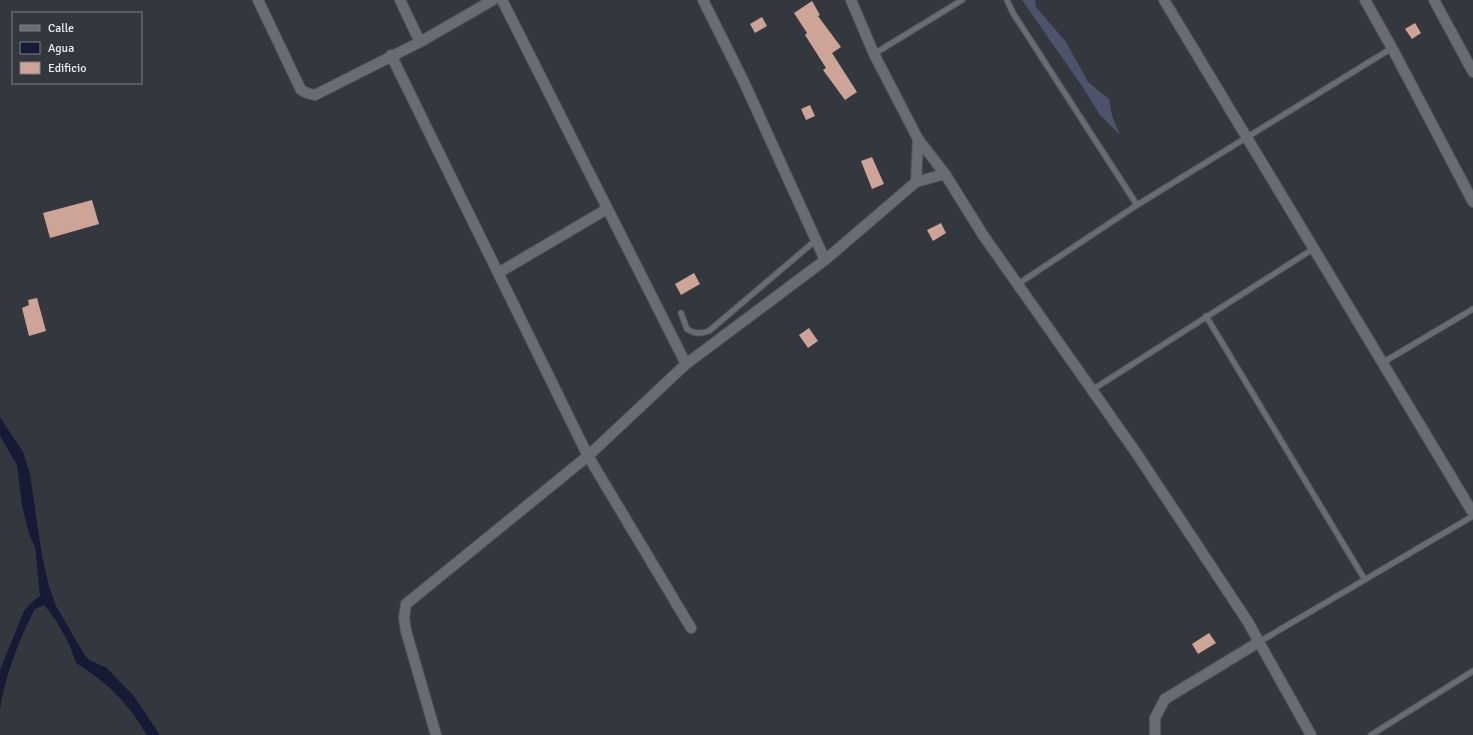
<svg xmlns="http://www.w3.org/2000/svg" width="1473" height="735" font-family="Signika,sans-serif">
  <rect width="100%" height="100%" fill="#35373e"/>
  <path fill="#4e536c" d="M1022,0H1035L1036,7L1066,42L1088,82L1109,99L1112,116L1120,135L1100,115L1082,86Z"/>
  <path fill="#161a35" d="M0,417L23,452L30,474L42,556L49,586L56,606L84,654L89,660L107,668L119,681L133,695L160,735H147C128,703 107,682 76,663C70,643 58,621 44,605L35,609C18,641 6,674 0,709V670L24,611L31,603L40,596L35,547L29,534L22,505L17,465L0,436Z"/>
  <path fill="#cda497" d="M812,1L820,15L818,16L841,47L832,53L857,92L845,100L823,70L826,68L805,35L807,33L794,13Z
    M762,17L767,26L755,33L750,24Z
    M1415,23L1421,33L1412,39L1405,29Z
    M810,105L815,116L806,120L801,109Z
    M872,157L884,184L872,189L861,161Z
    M92,200L99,224L50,238L43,213Z
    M941,223L946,233L933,241L927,230Z
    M694,273L700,284L681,295L675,284Z
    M37,298L46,331L29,336L22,308L29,305L28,300Z
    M809,328L818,341L808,348L799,335Z
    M1209,633L1216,643L1198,654L1192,644Z"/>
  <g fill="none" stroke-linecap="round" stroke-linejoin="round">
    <g stroke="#53545b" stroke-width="7">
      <path id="lane" d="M1007,0L1013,13L1137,205
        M874,54L962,0
        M1018,284L1137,205L1392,48
        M681,313L687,329C695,334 700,334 709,331L816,240
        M1206,316L1365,580
        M1382,363L1473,309
        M1092,390L1313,249
        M1259,642L1473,516
        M1371,735L1473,671"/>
    </g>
    <g stroke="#53545b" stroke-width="12">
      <path id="street" d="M258,0L301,90L307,93L315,95L420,42L493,0
        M400,0L420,42
        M502,0L686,364
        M703,0L743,80L825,260
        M851,0L874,54L918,139L945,174L983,235L1137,454L1248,622L1259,642L1165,699L1155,718V735
        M1164,0L1473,513
        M1365,0L1392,48L1473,202
        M1434,0L1473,72
        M391,55L588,456L691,628
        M916,182L918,139
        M498,273L607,209
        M1259,642L1311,735
        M436,735L406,631L404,618L406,604L588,456L686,364L825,260L916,182L945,174"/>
    </g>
    <use href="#lane" stroke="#6a6c74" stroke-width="5"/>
    <use href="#street" stroke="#6a6c74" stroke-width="10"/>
  </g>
  <rect x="12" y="12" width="130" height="72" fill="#35373e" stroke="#7f8086"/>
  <rect x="20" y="25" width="20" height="6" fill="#6a6c74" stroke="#7f8086"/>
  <text x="48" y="32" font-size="12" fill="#edeef3">Calle</text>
  <rect x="20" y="42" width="20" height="12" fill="#161a35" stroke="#7f8086"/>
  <text x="48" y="52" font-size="12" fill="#edeef3">Agua</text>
  <rect x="20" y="62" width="20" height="12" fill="#cda497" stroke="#7f8086"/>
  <text x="48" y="72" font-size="12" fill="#edeef3">Edificio</text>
</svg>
